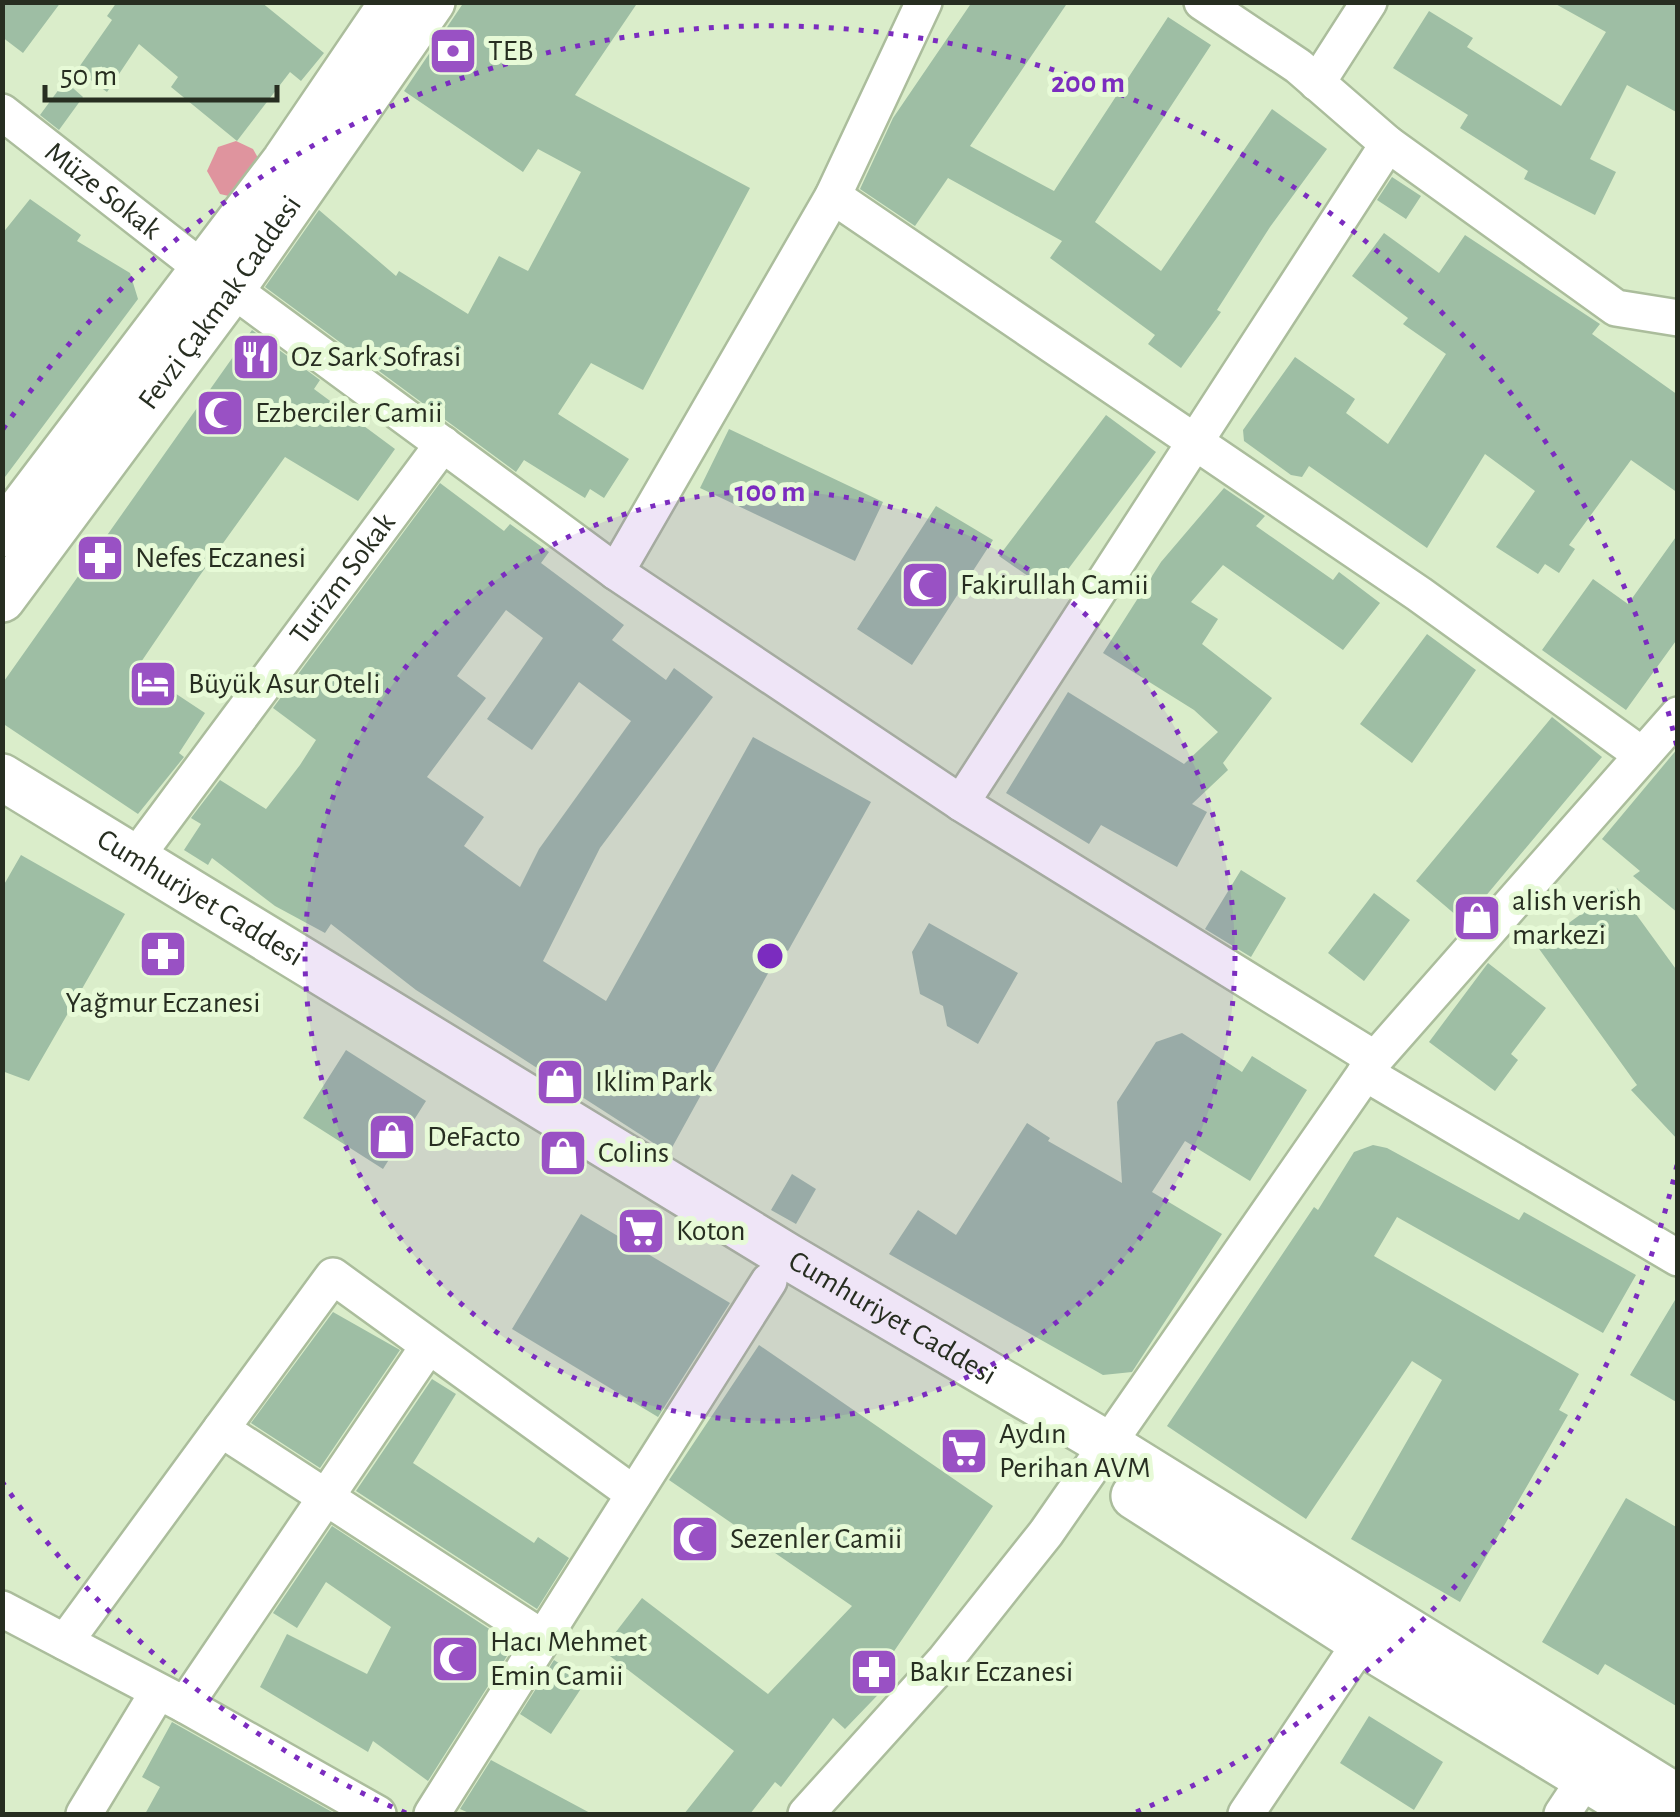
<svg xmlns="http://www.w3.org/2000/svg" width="1680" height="1817" font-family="'Alegreya Sans',sans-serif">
  <rect width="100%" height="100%" fill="#daedca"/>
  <path fill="#df949e" d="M236,141L253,149L262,165L237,198L220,194L207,171L218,147Z"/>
  <path fill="#9ebea4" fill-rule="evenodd" d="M2,2H61L23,53L2,37Z
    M117,2H261L324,53L301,81L290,72L237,141L171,87L178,77L139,44L107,92L77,70L112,20L107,16Z
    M464,2H638L575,95L750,188L643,390L591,363L558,414L629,459L604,498L590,489L585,498L524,460L516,472L265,287L319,210L396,276L399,271L468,314L499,256L528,271L581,172L538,149L523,172L404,91Z
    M972,2H1068L970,146L1054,191L1168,17L1211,45L1095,222L1161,271L1272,109L1327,149L1270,227L1217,310L1221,312L1181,368L1148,344L1155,335L1050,258L1062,241L948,178L915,226L860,189L893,118Z
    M1552,2H1678V113L1627,85L1590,159L1616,172L1595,215L1524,179L1528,171L1460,128L1468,115L1393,68L1429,11L1473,38L1467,47L1561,106L1606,32Z
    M65,81L83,97L59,130L40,115Z
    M1392,177L1421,196L1406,219L1377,200Z
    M30,199L81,235L77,241L130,273L138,299L2,481V234Z
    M1384,233L1439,273L1465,235L1600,324L1592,334L1678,395V493L1631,460L1569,545L1575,549L1559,573L1545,564L1538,574L1496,547L1535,491L1485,454L1427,548L1309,466L1302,477L1291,475L1244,441L1243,430L1295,357L1355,399L1346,413L1388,444L1446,354L1403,324L1408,318L1352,276Z
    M252,330L320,380L314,389L395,449L358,501L285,457L198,578L137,668L205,713L179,753L184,757L138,814L2,723V684Z
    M1106,415L1156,452L1051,592L999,556Z
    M729,429L883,502L855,561L700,488Z
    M440,483L504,531L510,524L549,552L541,563L624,625L612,640L666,680L674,668L713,697L600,848L543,961L606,1001L753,737L871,802L788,951L782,948L669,1153L416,990L331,924L325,933L275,906L212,858L208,865L184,850L201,824L191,818L220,780L266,809L300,765L316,740L273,708ZM506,610L543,638L487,719L532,750L579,682L631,721L539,849L520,887L464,846L484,817L427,777L486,698L457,676Z
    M1224,488L1265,516L1256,526L1333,580L1339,572L1380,603L1343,650L1223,565L1191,602L1218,619L1202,644L1272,698L1223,763L1228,770L1192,804L1207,812L1177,867L1101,825L1089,844L1006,793L1068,692L1184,764L1218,732L1194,710L1103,653L1161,562Z
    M936,506L993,540L912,665L857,629Z
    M1678,534V638L1626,710L1542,650L1593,579L1628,604Z
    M1427,634L1476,670L1412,763L1360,724Z
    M1552,717L1602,757L1464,922L1416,881Z
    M1678,748V913L1633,876L1640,871L1602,839Z
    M21,855L125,914L29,1081L2,1071V888Z
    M1241,870L1286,898L1251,957L1205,929Z
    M1617,888L1678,972V1140L1631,1090L1637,1085L1537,946Z
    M1374,893L1410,920L1364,981L1328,953Z
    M929,923L1018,973L978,1044L947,1026L943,1006L920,994L912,952Z
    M1488,963L1546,1008L1511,1054L1518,1060L1495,1091L1429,1042Z
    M1182,1033L1242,1072L1252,1056L1307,1090L1250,1181L1185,1141L1152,1192L1222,1234L1132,1372L1103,1375L889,1254L918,1210L956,1235L1027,1123L1050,1138L1048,1141L1122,1183L1117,1102L1156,1042Z
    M346,1050L426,1101L383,1169L303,1118Z
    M1373,1145L1387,1148L1519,1220L1524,1212L1636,1275L1603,1333L1397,1217L1374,1256L1579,1374L1559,1410L1568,1415L1460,1602L1351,1539L1442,1380L1412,1361L1306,1519L1167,1426L1314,1207L1318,1210L1354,1152Z
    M792,1174L816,1189L796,1224L771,1210Z
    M581,1214L730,1303L658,1417L512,1329Z
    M1678,1295V1403L1630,1375Z
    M333,1312L400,1350L320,1468L251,1423Z
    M759,1345L993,1506L886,1663L898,1674L845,1729L833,1718L781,1787L775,1782L750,1814H684L734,1751L602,1650L642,1598L768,1694L852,1606L669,1480Z
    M432,1379L456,1394L413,1463L534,1543L538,1537L569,1558L537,1609L356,1491Z
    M1626,1498L1678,1528V1707L1605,1664L1598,1675L1542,1642Z
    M332,1526L514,1645L428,1781L373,1741L368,1752L260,1687L287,1634L367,1674L391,1627L326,1582L297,1628L273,1613Z
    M554,1660L586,1681L551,1734L520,1714Z
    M1369,1716L1443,1762L1414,1810L1340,1763Z
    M172,1722L332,1812L331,1814H145L160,1787L142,1777Z
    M491,1760L592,1814H471L460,1809Z"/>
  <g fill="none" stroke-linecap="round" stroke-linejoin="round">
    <g stroke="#abbd9c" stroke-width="40">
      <g id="minor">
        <path d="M924,2L833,196L616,572L961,803L1375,1059"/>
        <path d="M1202,2L1298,66L1388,144L1616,308L1678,318"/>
        <path d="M1317,83L1369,2"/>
        <path id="s1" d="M2,112L203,269"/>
        <path d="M833,196L1419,594L1642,755"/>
        <path d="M232,289L616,572"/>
        <path d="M961,803L1388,144"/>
        <path id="s2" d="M135,858L443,444"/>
        <path d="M1365,1073L1678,1258"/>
        <path d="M221,1429L541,1637"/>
        <path d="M2,1609L185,1705L378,1814"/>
        <path d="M65,1642L333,1276L634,1494"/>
        <path d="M185,1705L427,1348"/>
        <path d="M84,1814L158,1692"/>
        <path d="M432,1814L769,1281"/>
        <path d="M806,1814L945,1660L1046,1533L1375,1059L1678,715"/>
        <path d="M1246,1814L1361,1642"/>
        <path d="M1562,1814L1586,1778"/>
      </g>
    </g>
    <g stroke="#abbd9c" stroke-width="50">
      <g id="major">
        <path d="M2,534L285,161L393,2"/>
        <path id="s3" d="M2,599L232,289L432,2"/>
        <path id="s4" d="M2,777L787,1256L1110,1446L1678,1798"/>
        <path d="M1134,1496L1361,1642L1644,1814"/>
      </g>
    </g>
    <use href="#minor" stroke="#fff" stroke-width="35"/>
    <use href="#major" stroke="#fff" stroke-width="45"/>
  </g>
  <circle cx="770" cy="956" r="465" fill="#7b2cbf" fill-opacity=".12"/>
  <g fill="none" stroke="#7b2cbf" stroke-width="5" stroke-dasharray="5 10">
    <circle cx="770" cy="956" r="465"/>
    <path d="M1677 1165A931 931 0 0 1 1134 1813M406 1813A931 931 0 0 1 3 1483M3 429A931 931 0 0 1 1677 747"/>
  </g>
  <defs>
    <g id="bank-square" transform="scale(2.5)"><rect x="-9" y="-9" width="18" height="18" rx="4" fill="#9951c4" stroke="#e7fad7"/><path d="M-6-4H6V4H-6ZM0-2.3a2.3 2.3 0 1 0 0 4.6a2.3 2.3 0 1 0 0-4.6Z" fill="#fff"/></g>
    <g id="restaurant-square" transform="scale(2.5)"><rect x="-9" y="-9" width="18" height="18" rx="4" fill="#9951c4" stroke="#e7fad7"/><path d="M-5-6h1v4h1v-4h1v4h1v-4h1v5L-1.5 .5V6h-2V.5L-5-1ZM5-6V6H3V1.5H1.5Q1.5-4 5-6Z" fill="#fff"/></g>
    <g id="mosque-square" transform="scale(2.5)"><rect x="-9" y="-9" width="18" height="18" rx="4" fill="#9951c4" stroke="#e7fad7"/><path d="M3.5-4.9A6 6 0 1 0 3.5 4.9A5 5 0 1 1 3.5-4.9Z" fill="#fff"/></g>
    <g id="pharmacy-square" transform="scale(2.5)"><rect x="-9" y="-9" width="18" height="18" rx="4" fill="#9951c4" stroke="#e7fad7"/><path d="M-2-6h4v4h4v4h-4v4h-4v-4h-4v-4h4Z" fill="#fff"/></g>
    <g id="hotel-square" transform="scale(2.5)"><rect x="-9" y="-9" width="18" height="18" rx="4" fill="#9951c4" stroke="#e7fad7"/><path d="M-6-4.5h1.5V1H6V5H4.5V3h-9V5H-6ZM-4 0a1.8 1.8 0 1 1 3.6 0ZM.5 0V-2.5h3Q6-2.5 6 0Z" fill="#fff"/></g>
    <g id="shop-square" transform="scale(2.5)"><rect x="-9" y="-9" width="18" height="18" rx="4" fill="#9951c4" stroke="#e7fad7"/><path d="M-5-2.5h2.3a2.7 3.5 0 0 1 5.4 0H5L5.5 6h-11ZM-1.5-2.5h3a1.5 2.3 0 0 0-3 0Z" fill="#fff"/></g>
    <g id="supermarket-square" transform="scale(2.5)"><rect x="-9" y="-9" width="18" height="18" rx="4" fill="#9951c4" stroke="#e7fad7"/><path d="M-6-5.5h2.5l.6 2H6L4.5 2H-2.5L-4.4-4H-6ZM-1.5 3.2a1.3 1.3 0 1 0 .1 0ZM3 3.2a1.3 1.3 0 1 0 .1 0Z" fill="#fff"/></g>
  </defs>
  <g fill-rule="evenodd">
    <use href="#bank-square" x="453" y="51"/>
    <use href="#restaurant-square" x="256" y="357"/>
    <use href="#mosque-square" x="220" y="413"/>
    <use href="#pharmacy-square" x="100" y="558"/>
    <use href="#mosque-square" x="925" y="585"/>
    <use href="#hotel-square" x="153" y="684"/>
    <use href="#shop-square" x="1477" y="918"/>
    <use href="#pharmacy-square" x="163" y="954"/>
    <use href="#shop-square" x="560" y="1082"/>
    <use href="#shop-square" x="392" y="1137"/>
    <use href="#shop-square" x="563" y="1153"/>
    <use href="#supermarket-square" x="641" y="1231"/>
    <use href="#supermarket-square" x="964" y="1451"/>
    <use href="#mosque-square" x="695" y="1539"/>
    <use href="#mosque-square" x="455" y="1659"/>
    <use href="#pharmacy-square" x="874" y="1672"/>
  </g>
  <g text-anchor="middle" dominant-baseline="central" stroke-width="10" stroke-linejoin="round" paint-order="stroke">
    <g font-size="30" fill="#272e21" stroke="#e7fad7" text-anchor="start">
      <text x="488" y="51">TEB</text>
      <text x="291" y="357">Oz Sark Sofrasi</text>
      <text x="255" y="413">Ezberciler Camii</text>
      <text x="135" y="558">Nefes Eczanesi</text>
      <text x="960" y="585">Fakirullah Camii</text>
      <text x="188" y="684">Büyük Asur Oteli</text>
      <text x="1512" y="901">alish verish<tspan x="1512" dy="34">markezi</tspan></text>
      <text x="163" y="1003" text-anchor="middle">Yağmur Eczanesi</text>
      <text x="595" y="1082">Iklim Park</text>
      <text x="427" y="1137">DeFacto</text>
      <text x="598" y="1153">Colins</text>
      <text x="676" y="1231">Koton</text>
      <text x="999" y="1434">Aydın<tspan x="999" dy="34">Perihan AVM</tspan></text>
      <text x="730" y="1539">Sezenler Camii</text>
      <text x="490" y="1642">Hacı Mehmet<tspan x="490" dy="34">Emin Camii</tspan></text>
      <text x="909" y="1672">Bakır Eczanesi</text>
    </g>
    <g font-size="30" fill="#272e21" stroke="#e7fad7">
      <text stroke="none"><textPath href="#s1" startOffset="128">Müze Sokak</textPath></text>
      <text stroke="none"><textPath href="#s3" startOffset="368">Fevzi Çakmak Caddesi</textPath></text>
      <text stroke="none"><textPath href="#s2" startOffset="348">Turizm Sokak</textPath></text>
      <text stroke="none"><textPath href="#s4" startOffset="232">Cumhuriyet Caddesi</textPath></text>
      <text stroke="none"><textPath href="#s4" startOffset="1042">Cumhuriyet Caddesi</textPath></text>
    </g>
  </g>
  <circle cx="770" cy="956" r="15" fill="#7b2cbf" stroke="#e7fad7" stroke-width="5"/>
  <g font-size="30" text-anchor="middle" font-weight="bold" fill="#7b2cbf" stroke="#e7fad7" stroke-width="10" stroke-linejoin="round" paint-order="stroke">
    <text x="1088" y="92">200 m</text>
    <text x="770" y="501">100 m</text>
  </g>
  <rect width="1680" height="1817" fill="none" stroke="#272e21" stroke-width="10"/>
  <path d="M45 85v15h232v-15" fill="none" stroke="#272e21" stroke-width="5"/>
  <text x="60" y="85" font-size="30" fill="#272e21" stroke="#e7fad7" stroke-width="8" paint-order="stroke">50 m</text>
</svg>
